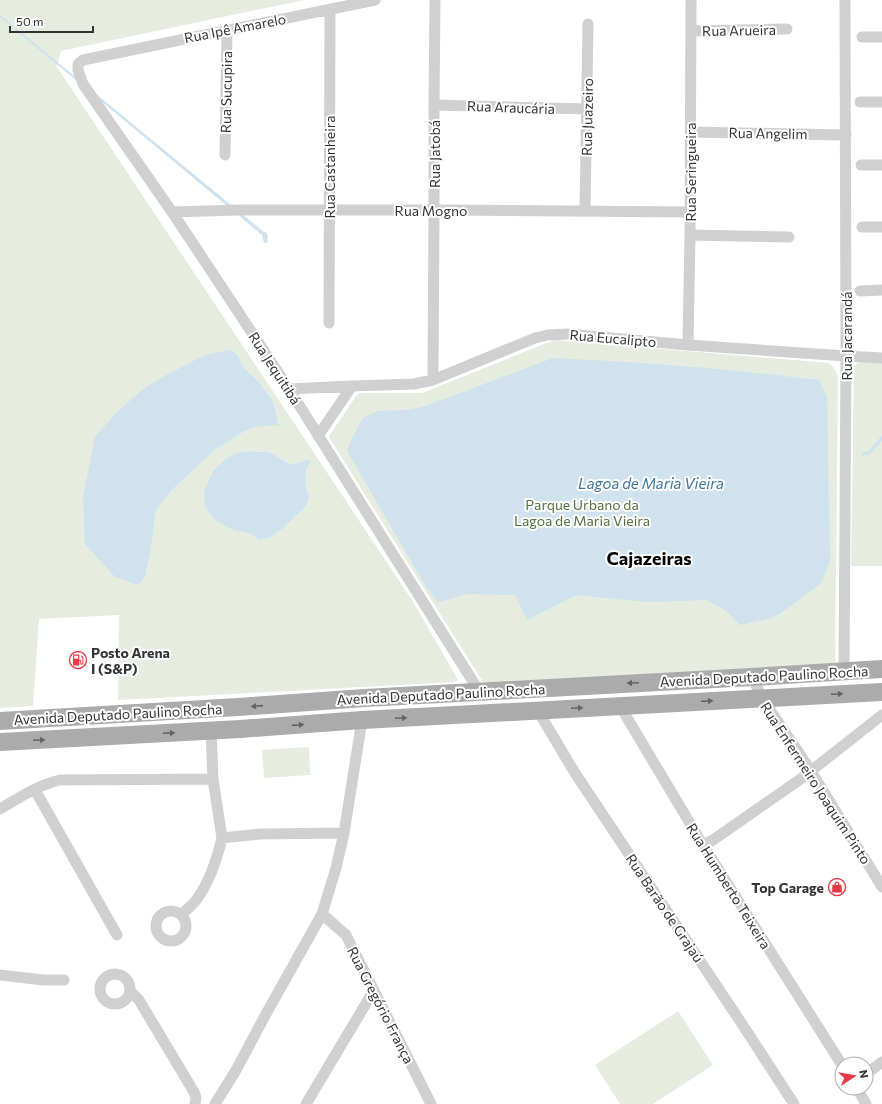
<svg xmlns="http://www.w3.org/2000/svg" width="882" height="1104" font-family="Commissioner,sans-serif">
  <rect width="100%" height="100%" fill="#fff"/>
  <path fill="#e6ecdf" fill-rule="evenodd" d="M0,0H304L61,51L57,67L412,600L457,678V681L455,682L118,700L119,615L39,619L33,706L0,708ZM238,356L243,367L259,382L273,401L279,424L256,427L245,431L215,450L172,490L156,510L151,549L145,577L164,376ZM252,451C258,452 266,451 271,453C288,461 287,469 307,459L311,461L306,470L305,483L309,498L306,506L294,517L259,540L249,533L237,453Z
    M556,340L829,363C834,368 837,371 838,379L835,666L489,687L483,682L330,439L329,436L356,396L360,393H422L544,344Z
    M859,361L882,362V566H851L854,367Z
    M309,747L310,775L264,778L262,750Z
    M678,1011L713,1065L653,1104H620L595,1065Z"/>
  <path fill="#cfe2ee" d="M0,15L264,232H266L268,236L267,243H264L262,235L0,17Z
    M231,350L238,356L243,367L259,382L273,401L279,425L256,427L245,431L215,450L172,490L156,510L151,549L145,577L138,585L115,577L85,544L83,498L95,437L116,413L143,389L164,376L205,355Z
    M553,358C642,362 731,369 819,380L827,397L830,560L822,582L798,601L773,618L740,625L725,610L706,600L648,602L576,595L527,620L515,595L468,594L438,602L426,587L347,451L352,438L363,418L378,411L407,410L423,407Z
    M252,451C258,452 266,451 271,453C288,461 287,469 307,459L311,461L306,470L305,483L309,498L306,506L282,529L270,537L259,540L249,533L231,529L218,522L210,515L205,505L204,491L213,471L228,457L237,453Z"/>
  <g fill="none" stroke-linecap="round" stroke-linejoin="round">
    <path stroke="#cfe2ee" stroke-width="3.5" d="M863,454L869,453L882,438"/>
    <path stroke="#d0d0d0" stroke-width="11" d="M375,0L83,60L78,64V70L83,84L172,212L235,307L289,389L479,691
      M691,31L787,29
      M862,37H882
      M860,102H882
      M434,105L588,109
      M691,132L846,135
      M225,155L227,30
      M861,165H882
      M585,211L588,24
      M172,212L238,210H446L690,212
      M862,227H882
      M690,235L789,237
      M860,291L882,290
      M329,323L330,10
      M688,345L690,235L691,0
      M433,380L434,210V105L435,0
      M289,389L352,386
      M318,436L352,386L414,384L433,380L535,338L548,335L568,334L688,345L846,356L882,358
      M844,672L846,356L845,0
      M752,677L762,698L811,771L882,887
      M620,706L703,845L842,1065
      M538,711L575,773L744,1027L794,1104
      M211,730L213,779L222,838L260,834L344,833
      M35,790L117,935
      M0,809C19,798 38,785 60,780L213,779
      M703,845L713,840L802,778L882,715
      M156 926a15 15 0 1 1 30 0a15 15 0 1 1-30 0Z
      M322,914L346,935L431,1104
      M181,915C186,910 193,905 197,899C210,881 217,859 222,838
      M100 989a15 15 0 1 1 30 0a15 15 0 1 1-30 0Z
      M0,975L43,980H64
      M130,991L139,1000L194,1092L196,1098L195,1104
      M866,1074L882,1062
      M857,1088L866,1104
      M215,1104L235,1072L266,1014L322,914L336,868L344,833L362,720
      M306,1104L374,990"/>
    <path stroke="#ababab" stroke-width="18" d="M0,721L238,707L365,698L752,677L882,669
      M0,742L240,729L362,720L882,692"/>
  </g>
  <defs><path id="oneway-solid" d="M-6-.8H1V-3.2L6.5 0L1 3.2V.8H-6Z"/></defs>
  <g fill="#636363">
    <use href="#oneway-solid" transform="translate(633 683) rotate(177)"/>
    <use href="#oneway-solid" transform="translate(837 694) rotate(-3)"/>
    <use href="#oneway-solid" transform="translate(707 701) rotate(-3)"/>
    <use href="#oneway-solid" transform="translate(257 706) rotate(176)"/>
    <use href="#oneway-solid" transform="translate(577 708) rotate(-3)"/>
    <use href="#oneway-solid" transform="translate(401 718) rotate(-3)"/>
    <use href="#oneway-solid" transform="translate(298 725) rotate(-4)"/>
    <use href="#oneway-solid" transform="translate(169 733) rotate(-3)"/>
    <use href="#oneway-solid" transform="translate(39 740) rotate(-3)"/>
  </g>
  <defs>
    <g id="fuel-ring" transform="scale(0.9)"><circle r="9.5" fill="#fff" stroke="#e63946" stroke-width="1.5"/><path d="M-5.5-6h7V0h2V4h1.3V-2.5L3-4.5l.8-.8L6-3V5H2.5V1h-1V6h-7ZM-4.2-4.7v3.2H.2V-4.7Z" fill="#e63946"/></g>
    <g id="shop-ring" transform="scale(0.9)"><circle r="9.5" fill="#fff" stroke="#e63946" stroke-width="1.5"/><path d="M-5-2.5h2.3a2.7 3.5 0 0 1 5.4 0H5L5.5 6h-11ZM-1.5-2.5h3a1.5 2.3 0 0 0-3 0Z" fill="#e63946"/></g>
  </defs>
  <g fill-rule="evenodd">
    <use href="#fuel-ring" x="78" y="660"/>
    <use href="#shop-ring" x="837" y="887"/>
  </g>
  <g text-anchor="middle" dominant-baseline="central" stroke-width="4" stroke-linejoin="round" paint-order="stroke">
    <g font-size="14" fill="#333" stroke="#fff">
      <text transform="translate(235 28) rotate(-11)">Rua Ipê Amarelo</text>
      <text transform="translate(739 30) rotate(-1)">Rua Arueira</text>
      <text transform="translate(226 92) rotate(-89)">Rua Sucupira</text>
      <text transform="translate(511 107) rotate(2)">Rua Araucária</text>
      <text transform="translate(587 117) rotate(-89)">Rua Juazeiro</text>
      <text transform="translate(768 133) rotate(1)">Rua Angelim</text>
      <text transform="translate(434 154) rotate(-90)">Rua Jatobá</text>
      <text transform="translate(329 167) rotate(-90)">Rua Castanheira</text>
      <text transform="translate(690 172) rotate(-90)">Rua Seringueira</text>
      <text x="431" y="210">Rua Mogno</text>
      <text transform="translate(846 336) rotate(-90)">Rua Jacarandá</text>
      <text transform="translate(613 338) rotate(5)">Rua Eucalipto</text>
      <text transform="translate(275 368) rotate(57)">Rua Jequitibá</text>
      <text transform="translate(764 676) rotate(-3)">Avenida Deputado Paulino Rocha</text>
      <text transform="translate(441 694) rotate(-3)">Avenida Deputado Paulino Rocha</text>
      <text transform="translate(118 714) rotate(-3)">Avenida Deputado Paulino Rocha</text>
      <text transform="translate(816 783) rotate(57)">Rua Enfermeiro Joaquim Pinto</text>
      <text transform="translate(729 886) rotate(58)">Rua Humberto Teixeira</text>
      <text transform="translate(665 908) rotate(56)">Rua Barão de Grajaú</text>
      <text transform="translate(381 1005) rotate(63)">Rua Gregório França</text>
    </g>
    <g font-size="14" fill="#56703f" stroke="#fff">
      <text x="582" y="504">Parque Urbano da<tspan x="582" dy="16">Lagoa de Maria Vieira</tspan></text>
    </g>
    <g font-size="14" font-weight="bold" fill="#333" stroke="#fff" text-anchor="start">
      <text x="91" y="652">Posto Arena<tspan x="91" dy="16">I (S&amp;P)</tspan></text>
      <text x="824" y="887" text-anchor="end">Top Garage</text>
    </g>
    <g font-size="15" font-style="italic" fill="#3f7597" stroke="#fff">
      <text x="651" y="483">Lagoa de Maria Vieira</text>
    </g>
    <g font-size="18" font-weight="bold" fill="#000" stroke="#fff">
      <text x="649" y="558">Cajazeiras</text>
    </g>
  </g>
  <g transform="translate(854 1076) rotate(78)"><circle r="19" fill="#ffffff" stroke="#adadad"/>
  <path d="M0-3L7 15L0 10L-7 15Z" fill="#e63946"/>
  <text y="-6" font-size="11" font-weight="bold" text-anchor="middle" fill="#333333">N</text>
  </g>
  <path d="M10 26v6h83v-6" fill="none" stroke="#333333" stroke-width="2"/>
  <text x="16" y="26" font-size="12" fill="#333333" stroke="#ffffff" stroke-width="3" paint-order="stroke">50 m</text>
</svg>
